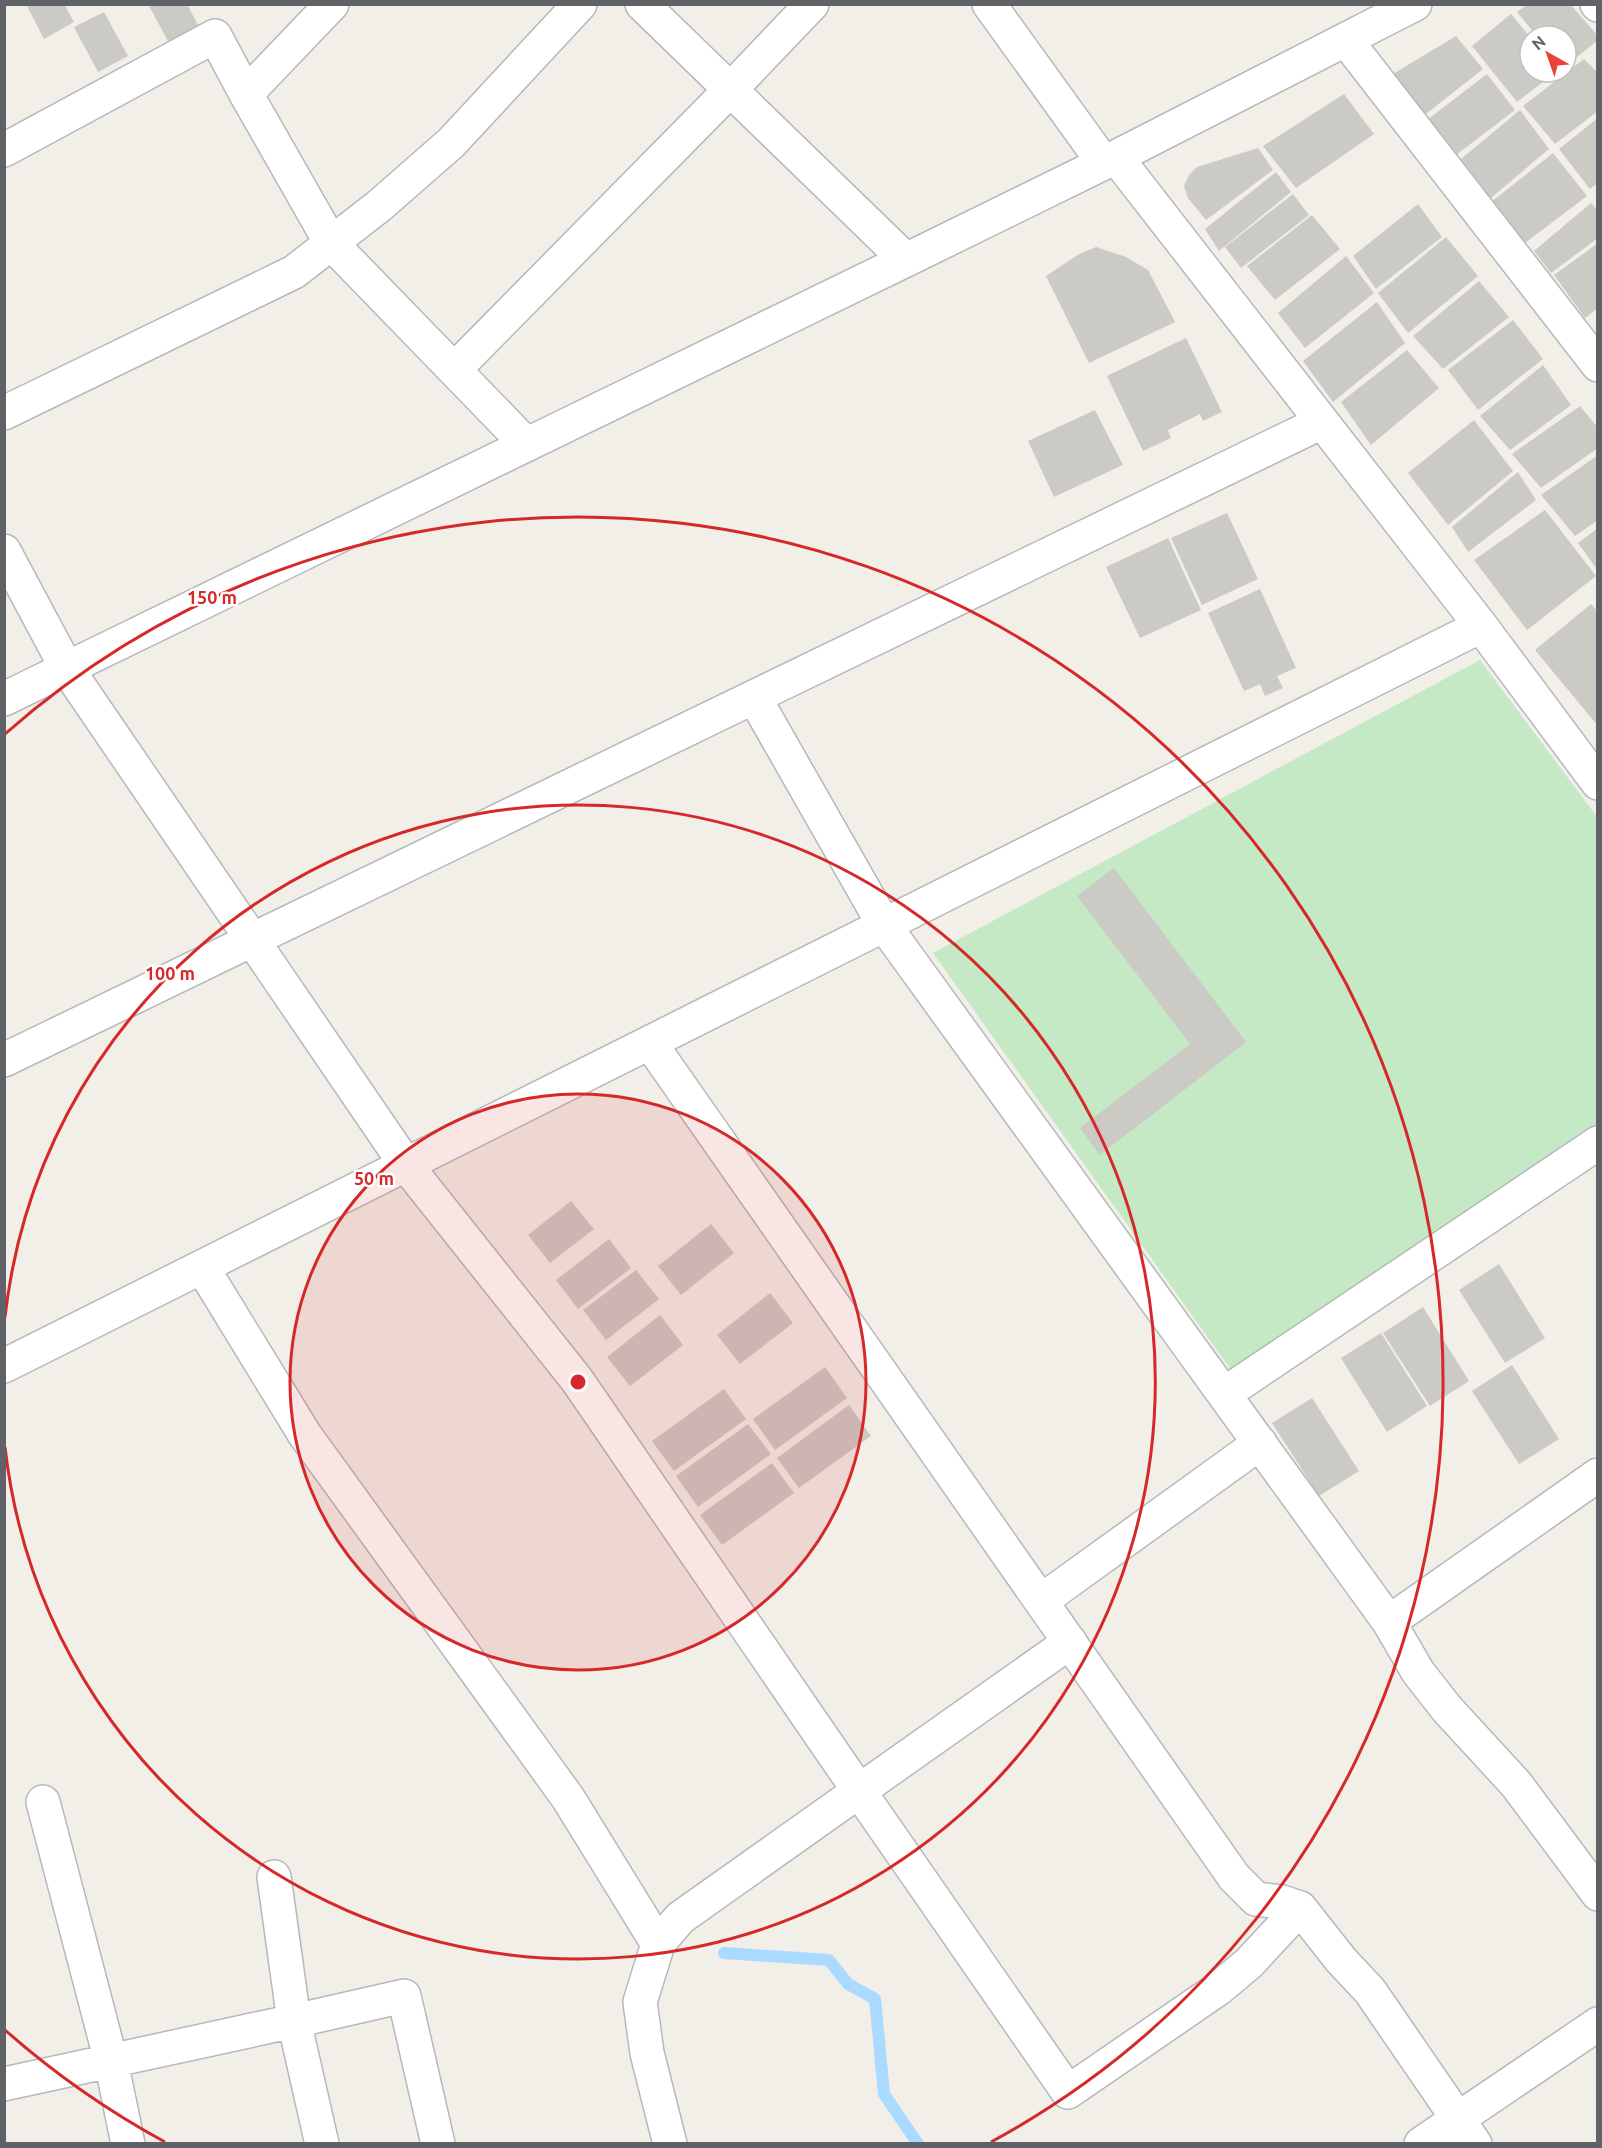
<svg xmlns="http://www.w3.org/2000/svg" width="1602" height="2148" font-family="Ubuntu,sans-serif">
  <rect width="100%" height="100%" fill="#f1efe8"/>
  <path fill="#c5e8c5" d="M1480,660L1597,817V1136L1249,1395L933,953Z"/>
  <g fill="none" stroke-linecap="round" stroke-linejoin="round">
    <path stroke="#aadaff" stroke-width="12" d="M724,1953L829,1960L848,1984L875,1999L884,2094L918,2144"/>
  </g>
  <path fill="#cccac5" d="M26,4H64L74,22L44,39Z
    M148,4H187L199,27L169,43Z
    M1528,4H1570L1598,36V40L1566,66V36H1537L1517,12Z
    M104,12L128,56L98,72L74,27Z
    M1511,14L1530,37V72H1556L1517,102L1472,46Z
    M1456,36L1483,69L1422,117L1388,77Z
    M1584,59L1598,73V111L1555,144L1523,106Z
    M1487,74L1515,110L1456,155L1427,120Z
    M1344,94L1374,134L1296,188L1263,146Z
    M1520,110L1549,149L1491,198L1461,159Z
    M1598,118V183L1590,189L1559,149Z
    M1258,148L1273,170L1206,220L1188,198L1184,186L1189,175L1197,167Z
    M1553,153L1587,196L1521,246L1490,203Z
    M1276,172L1291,192L1219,251L1205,229Z
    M1293,194L1309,215L1241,268L1225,247Z
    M1591,203L1598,211V238L1551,273L1534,251Z
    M1418,204L1442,237L1376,289L1353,256Z
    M1312,215L1340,249L1275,300L1247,266Z
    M1446,237L1478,276L1408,333L1378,293Z
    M1598,243V308L1585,318L1554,275Z
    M1096,247L1126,257L1148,270L1175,322L1089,363L1046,276L1079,254Z
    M1346,256L1374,293L1305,348L1278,313Z
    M1479,281L1509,317L1443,369L1413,336Z
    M1377,302L1405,343L1333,402L1303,361Z
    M1513,320L1543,359L1478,410L1448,370Z
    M1186,338L1222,412L1203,421L1200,414L1168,430L1171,438L1143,451L1107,376Z
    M1407,350L1439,388L1371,445L1341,402Z
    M1543,365L1571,405L1510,450L1480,416Z
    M1580,406L1598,428V448L1541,488L1512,454Z
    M1095,410L1123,465L1054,497L1028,441Z
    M1474,420L1513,471L1448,525L1408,473Z
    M1598,455V520L1575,536L1541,495Z
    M1518,472L1536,500L1468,552L1452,527Z
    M1545,510L1596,576L1527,630L1474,560Z
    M1227,513L1258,579L1202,605L1171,538Z
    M1598,528V571L1578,543Z
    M1168,538L1201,610L1140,638L1106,567Z
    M1260,589L1296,668L1277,676L1283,688L1265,696L1260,684L1244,691L1208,613Z
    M1591,604L1598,612V726L1535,650Z
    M1114,868L1246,1042L1100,1155L1080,1128L1190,1044L1077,896Z
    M571,1201L594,1229L550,1263L528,1235Z
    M711,1224L734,1253L681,1295L658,1266Z
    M609,1239L631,1268L578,1309L556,1280Z
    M1499,1264L1545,1338L1505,1363L1459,1290Z
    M636,1270L659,1299L606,1340L583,1310Z
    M770,1293L793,1323L740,1364L717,1335Z
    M1423,1307L1469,1381L1430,1406L1383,1333Z
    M660,1315L683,1345L630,1386L607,1357Z
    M1381,1333L1427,1406L1387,1432L1341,1358Z
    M1512,1365L1559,1439L1519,1464L1472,1391Z
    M825,1367L847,1398L775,1450L753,1419Z
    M724,1389L746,1419L674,1471L652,1441Z
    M1312,1398L1359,1471L1319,1496L1272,1423Z
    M849,1405L871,1436L799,1488L777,1458Z
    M748,1424L771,1454L698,1507L676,1476Z
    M772,1463L794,1493L722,1545L700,1515Z"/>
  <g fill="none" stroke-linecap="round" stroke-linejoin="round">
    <g stroke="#b5b8bc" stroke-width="36">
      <path id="minor" d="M332,4L246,94L331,243L526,444
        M642,4L906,260
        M989,4L1103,162
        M1597,4L1598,5
        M1346,40L1598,365
        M4,150L215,36L246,94
        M1116,157L1481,626L1598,783
        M455,369L730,90L812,4
        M4,413L294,272L379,206L451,143L580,4
        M4,551L66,667L406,1165L577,1380L859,1791L680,1918L658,1944L640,2002L647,2053L670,2144
        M754,697L884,925L1389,1622L1598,1475
        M4,699L906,260L1116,157L1415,4
        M650,1043L1234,1877L1256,1899L1282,1902L1300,1908L1341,1960L1370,1991L1475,2144
        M4,1060L1322,422
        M202,1267L305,1435L568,1798L658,1944
        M4,1366L1481,626
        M1224,1394L1598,1143
        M1041,1601L1260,1443
        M1389,1622L1418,1672L1447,1709L1516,1784L1598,1894
        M1070,1642L859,1791L1068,2092L1218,1989L1249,1963L1300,1908
        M43,1802L111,2061L128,2144
        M274,1877L294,2021L404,1996L438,2144
        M4,2084L294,2021L322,2144
        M1421,2144L1598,2024"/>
    </g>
    <use href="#minor" stroke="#fff" stroke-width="33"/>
  </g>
  <circle cx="578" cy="1382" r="288" fill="#d62828" fill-opacity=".12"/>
  <g fill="none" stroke="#d62828" stroke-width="3">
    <circle cx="578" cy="1382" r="288"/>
    <path d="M5 1317A577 577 0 1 1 5 1447"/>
    <path d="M165 2142A865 865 0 0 1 5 2030M5 734A865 865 0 1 1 991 2142"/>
  </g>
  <circle cx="578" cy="1382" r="9" fill="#d62828" stroke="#fff" stroke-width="3"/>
  <g font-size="18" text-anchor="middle" font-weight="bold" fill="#d62828" stroke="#fff" stroke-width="5" stroke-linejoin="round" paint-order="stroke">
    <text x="212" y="604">150 m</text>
    <text x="170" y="980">100 m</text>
    <text x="374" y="1185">50 m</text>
  </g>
  <rect width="1602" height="2148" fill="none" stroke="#5f6368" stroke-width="12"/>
  <g transform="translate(1548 54) rotate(320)"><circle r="28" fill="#ffffff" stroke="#bfc1c3" stroke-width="1.5"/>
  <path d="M0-4.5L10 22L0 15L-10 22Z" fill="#ea4335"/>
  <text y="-9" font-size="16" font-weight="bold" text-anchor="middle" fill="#5f6368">N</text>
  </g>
</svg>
